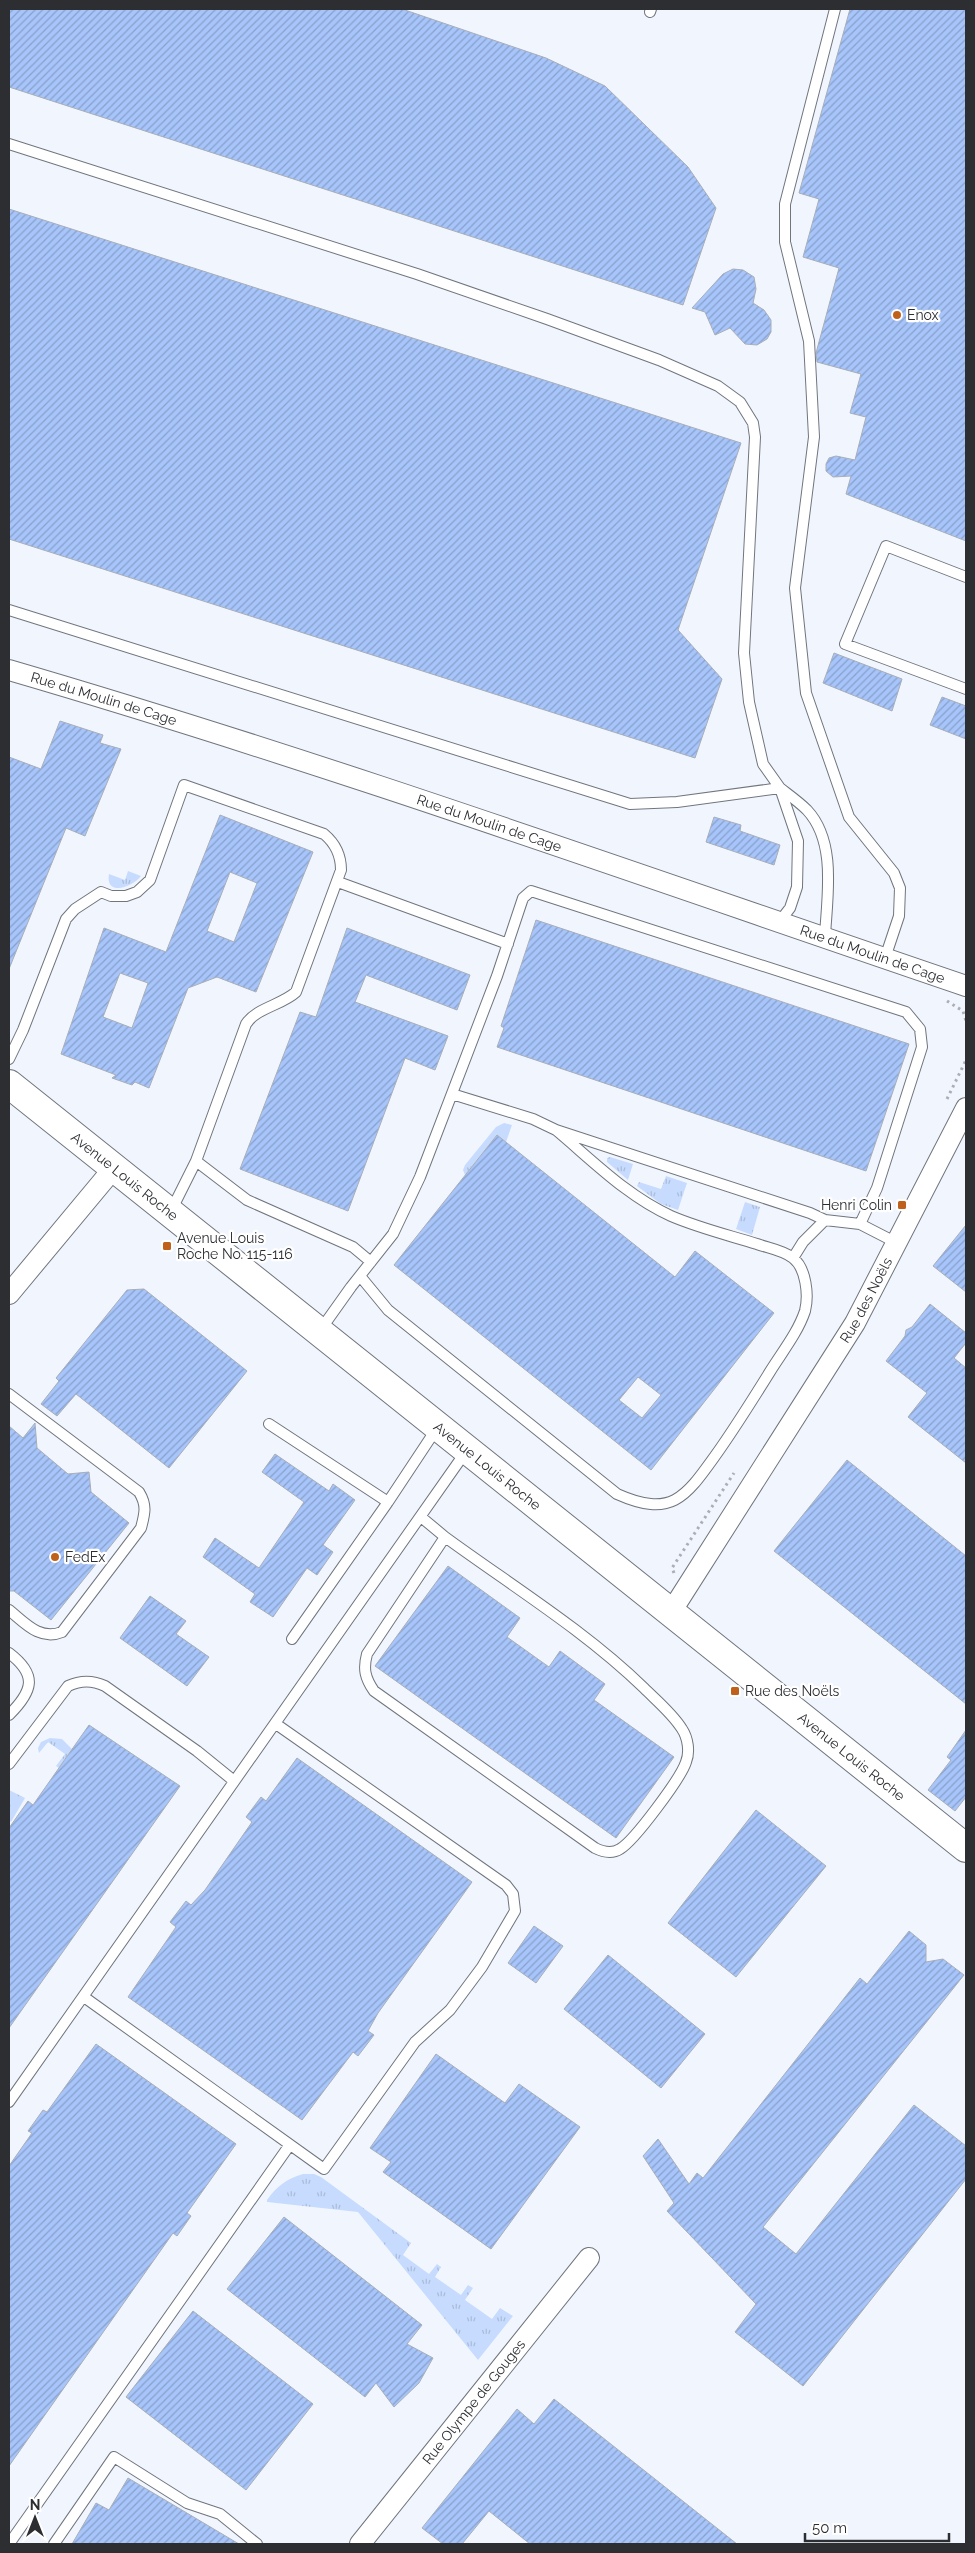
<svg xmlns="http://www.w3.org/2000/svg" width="975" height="2553" font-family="Raleway,sans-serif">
  <defs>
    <pattern id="grass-tufts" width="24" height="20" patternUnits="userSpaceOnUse" patternTransform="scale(1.25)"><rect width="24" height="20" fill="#c6dbfe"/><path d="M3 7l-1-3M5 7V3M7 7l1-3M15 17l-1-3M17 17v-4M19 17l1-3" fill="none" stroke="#aabcda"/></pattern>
    <pattern id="building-hatch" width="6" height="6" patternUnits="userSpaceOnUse" patternTransform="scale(1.25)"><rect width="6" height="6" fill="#a7c5fa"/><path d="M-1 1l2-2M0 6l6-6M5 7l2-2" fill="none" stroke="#88a0cb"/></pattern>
  </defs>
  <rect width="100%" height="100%" fill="#f1f6fe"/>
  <path fill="url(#grass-tufts)" d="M128,871L141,876C133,887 105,897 109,874L125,880Z
    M504,1123L512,1125L506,1142L497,1135L465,1175L463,1170L465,1165L496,1127Z
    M610,1157L633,1164L628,1180L607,1162V1158Z
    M666,1176L687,1183L678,1210L661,1204L637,1186L639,1182L661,1189Z
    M745,1202L760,1207L752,1235L736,1229Z
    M50,1738L62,1739L72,1749L59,1768L56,1766L65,1754L48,1742L39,1753L38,1748L41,1742Z
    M9,1790L25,1798L11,1822L9,1820Z
    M303,2174H314L321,2177L411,2243L403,2255L429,2274L437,2264L441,2267L435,2277L461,2295L468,2285L473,2288L465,2300L492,2319L500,2308L513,2316L478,2360L358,2212L267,2202V2200C277,2186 286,2179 303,2174Z"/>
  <path fill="url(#building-hatch)" stroke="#a8aeb8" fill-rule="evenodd" d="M9,9H402L546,58L605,86L688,167L716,208L683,305L9,87Z
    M850,9H966V541L846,494L851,476L833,477L826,471V464L829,458L836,456L855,460L866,417L850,413L861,374L817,362L816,353L839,268L803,257L819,199L799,193Z
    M9,209L741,443L678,630L722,679L695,758L9,539Z
    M733,269L743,270L754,277L756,289L753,303L764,310L771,320V332L767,339L757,345L745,344L730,328L715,335L705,312L692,308L723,274Z
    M834,653L902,679L892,711L823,683Z
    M942,697L966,706V739L930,725Z
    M60,721L103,735L100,743L121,749L85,836L66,828L9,969V757L41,769Z
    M220,815L313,852L256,992L217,977L188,988L149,1088L135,1082L132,1085L112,1078L116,1075L61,1054L104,928L166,952ZM230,872L257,883L234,942L207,931ZM120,973L148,983L132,1028L103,1017Z
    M714,817L741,825L740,831L780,845L774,865L706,842Z
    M536,920L909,1044L866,1171L497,1047L504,1028L501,1026Z
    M347,928L470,975L457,1010L366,975L355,1002L448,1036L435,1070L405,1058L348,1211L240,1169L300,1012L316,1017Z
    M497,1135L675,1277L695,1251L774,1313L651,1470L394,1265ZM638,1377L661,1395L642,1418L619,1400Z
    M966,1225V1292L933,1266Z
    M144,1289L247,1371L169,1468L76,1394L57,1416L41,1404L59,1381L56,1378L127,1290Z
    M930,1304L966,1333V1343L954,1358L966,1368V1463L908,1417L927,1393L886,1361L905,1336L906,1330L912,1327Z
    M35,1423L37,1448L68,1474L89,1472L91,1492L129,1523L51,1620L14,1591H9V1426L23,1438Z
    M275,1454L329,1491L333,1484L355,1500L323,1545L333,1552L317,1575L307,1568L273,1617L250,1602L255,1594L203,1557L215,1538L259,1568L304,1502L262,1472Z
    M847,1460L966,1556V1704L774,1551Z
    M448,1566L520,1618L507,1637L549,1667L560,1651L605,1684L594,1700L674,1757L616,1838L375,1666Z
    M150,1596L186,1621L176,1634L209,1657L187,1686L120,1638Z
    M89,1725L180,1786L9,2028V1828L28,1801L33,1805Z
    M966,1730V1797L955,1811L928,1790L951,1760L947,1757Z
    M297,1758L472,1882L378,2013L368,2031L374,2035L358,2056L353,2052L302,2120L128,1997L176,1927L170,1922L186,1901L191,1905L205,1890L252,1822L246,1817L261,1797L266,1801Z
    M756,1810L826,1866L736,1977L668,1923Z
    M534,1926L563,1946L536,1983L508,1963Z
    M909,1931L926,1945V1962L943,1959L964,1975L763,2227L796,2254L914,2105L966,2146V2179L803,2386L735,2332L756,2304L667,2211L674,2203L643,2156L658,2139L689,2184L697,2173L703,2178L860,1978L867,1984Z
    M608,1955L705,2034L661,2088L564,2009Z
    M96,2044L236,2144L187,2213L191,2216L177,2236L173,2233L9,2466V2166L32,2133L28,2131L43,2110L47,2112Z
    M436,2054L505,2103L519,2084L580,2127L491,2249L383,2172L391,2162L370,2148Z
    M284,2217L422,2325L407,2344L433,2358L419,2383L394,2407L376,2383L365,2397L227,2289Z
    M193,2311L313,2404L246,2490L126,2397Z
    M554,2399L737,2544H530L489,2511L462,2544H443L422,2528L517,2409L534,2424Z
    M128,2478L239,2544H72L96,2503L109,2510Z"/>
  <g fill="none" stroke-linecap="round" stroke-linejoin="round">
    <g stroke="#70757e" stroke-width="12">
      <path id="lane" d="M835,9L785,204V242L809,341L814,437L795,588L806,693L849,817L894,873L900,888L899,916L885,958
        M650,12L651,9
        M9,144L417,274L547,319L659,360L718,386L740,402L753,423L755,437L744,653L749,702L763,764L780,788L798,841L797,887L790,908L780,921
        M966,577L886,546L845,644L966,689
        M9,610L630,804L677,802L780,788C789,795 799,802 807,810C837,842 827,897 825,936
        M338,882L508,944
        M9,1059L23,1030L66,919L75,909L101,892L111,896H126L137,892L150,880L184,785L324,834C336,844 341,855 341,870L296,992C282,1005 256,1008 246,1024L196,1161
        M452,1094L533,1119L556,1130L810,1213L825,1220
        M171,1211L196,1161L247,1200L353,1247L371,1262
        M793,1258L803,1242L825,1220L860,1224L897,1243
        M360,1276L388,1310L617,1494C671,1518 685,1498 715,1456C735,1428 753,1399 771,1370C783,1351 798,1332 805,1311C809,1295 806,1268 793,1258C783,1250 768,1248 757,1244C728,1235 699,1228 671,1216C627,1196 593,1161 556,1130
        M319,1332L351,1287L393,1234L420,1177L497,976L523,898L531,891L906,1012L920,1029L922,1047L877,1188L860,1224
        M9,1394L139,1492C147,1505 145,1513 141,1528L62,1632C40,1641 25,1623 9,1610
        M269,1424L388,1502L437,1428
        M421,1517L445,1537C512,1586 584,1630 644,1688C656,1700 673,1714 682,1729C688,1738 690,1752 686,1762C681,1778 634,1841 620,1849C612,1854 603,1852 595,1848L374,1691C365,1678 363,1669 367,1654L445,1537
        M292,1639L388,1502
        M9,1653C38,1675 33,1691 9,1715
        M9,1764L68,1686C81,1680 92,1680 105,1686L197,1751L234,1781
        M84,1997L324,2169L415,2042L450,2010L482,1967L515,1911L513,1894L506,1885L276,1724
        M9,2102L467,1450
        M9,2544L289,2146
        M54,2544L114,2457L187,2503L220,2514L257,2544"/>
    </g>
    <g stroke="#70757e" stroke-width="22">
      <g id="street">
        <path id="s1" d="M9,670C331,764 648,878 966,986"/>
        <path d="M9,1294L113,1169"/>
        <path id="s2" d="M671,1612L855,1323L966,1108"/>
        <path id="s3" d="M360,2544L589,2258"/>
      </g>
    </g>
    <g stroke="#70757e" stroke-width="30">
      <g id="secondary">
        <path id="s4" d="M9,1084L966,1848"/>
      </g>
    </g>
    <path stroke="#abafb5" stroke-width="3" stroke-dasharray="2.5 4" stroke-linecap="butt" d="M947,1001L963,1011L966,1021
      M947,1099L966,1060
      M674,1573L672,1568L734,1473"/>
    <use href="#lane" stroke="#fff" stroke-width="10"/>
    <use href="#street" stroke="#fff" stroke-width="20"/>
    <use href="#secondary" stroke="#fff" stroke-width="28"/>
  </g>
  <g fill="#c0611b" stroke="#fff" stroke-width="2">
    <circle cx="897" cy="315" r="5"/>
    <rect x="897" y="1200" width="10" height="10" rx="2.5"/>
    <rect x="162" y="1241" width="10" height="10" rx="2.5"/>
    <circle cx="55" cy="1557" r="5"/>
    <rect x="730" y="1686" width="10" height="10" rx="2.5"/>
  </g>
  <g text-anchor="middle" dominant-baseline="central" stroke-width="4.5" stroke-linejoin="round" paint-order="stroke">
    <g font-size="14" fill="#2c2e32" stroke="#fff" text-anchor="start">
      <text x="907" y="315">Enox</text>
      <text x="892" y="1205" text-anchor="end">Henri Colin</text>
      <text x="177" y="1238">Avenue Louis<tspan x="177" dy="16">Roche No. 115-116</tspan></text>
      <text x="65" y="1557">FedEx</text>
      <text x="745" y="1691">Rue des Noëls</text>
    </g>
    <g font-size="14" fill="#2c2e32" stroke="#fff">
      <text stroke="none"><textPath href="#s1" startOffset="99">Rue du Moulin de Cage</textPath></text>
      <text stroke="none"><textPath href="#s1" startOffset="504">Rue du Moulin de Cage</textPath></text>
      <text stroke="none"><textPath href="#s1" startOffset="909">Rue du Moulin de Cage</textPath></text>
      <text stroke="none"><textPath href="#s4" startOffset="148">Avenue Louis Roche</textPath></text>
      <text stroke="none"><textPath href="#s2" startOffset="368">Rue des Noëls</textPath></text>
      <text stroke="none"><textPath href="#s4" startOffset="612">Avenue Louis Roche</textPath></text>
      <text stroke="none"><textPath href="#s4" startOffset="1078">Avenue Louis Roche</textPath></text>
      <text stroke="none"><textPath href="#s3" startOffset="182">Rue Olympe de Gouges</textPath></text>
    </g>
  </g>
  <rect width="975" height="2553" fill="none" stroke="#2c2e32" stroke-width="20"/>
  <g transform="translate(35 2518)" stroke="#ffffff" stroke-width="4" paint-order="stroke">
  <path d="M0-4L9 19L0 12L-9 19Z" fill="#2c2e32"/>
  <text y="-8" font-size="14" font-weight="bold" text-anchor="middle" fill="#2c2e32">N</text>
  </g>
  <path d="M805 2533v8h144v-8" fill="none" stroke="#2c2e32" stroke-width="2.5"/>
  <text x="812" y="2533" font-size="15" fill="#2c2e32" stroke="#ffffff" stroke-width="4" paint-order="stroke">50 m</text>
</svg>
